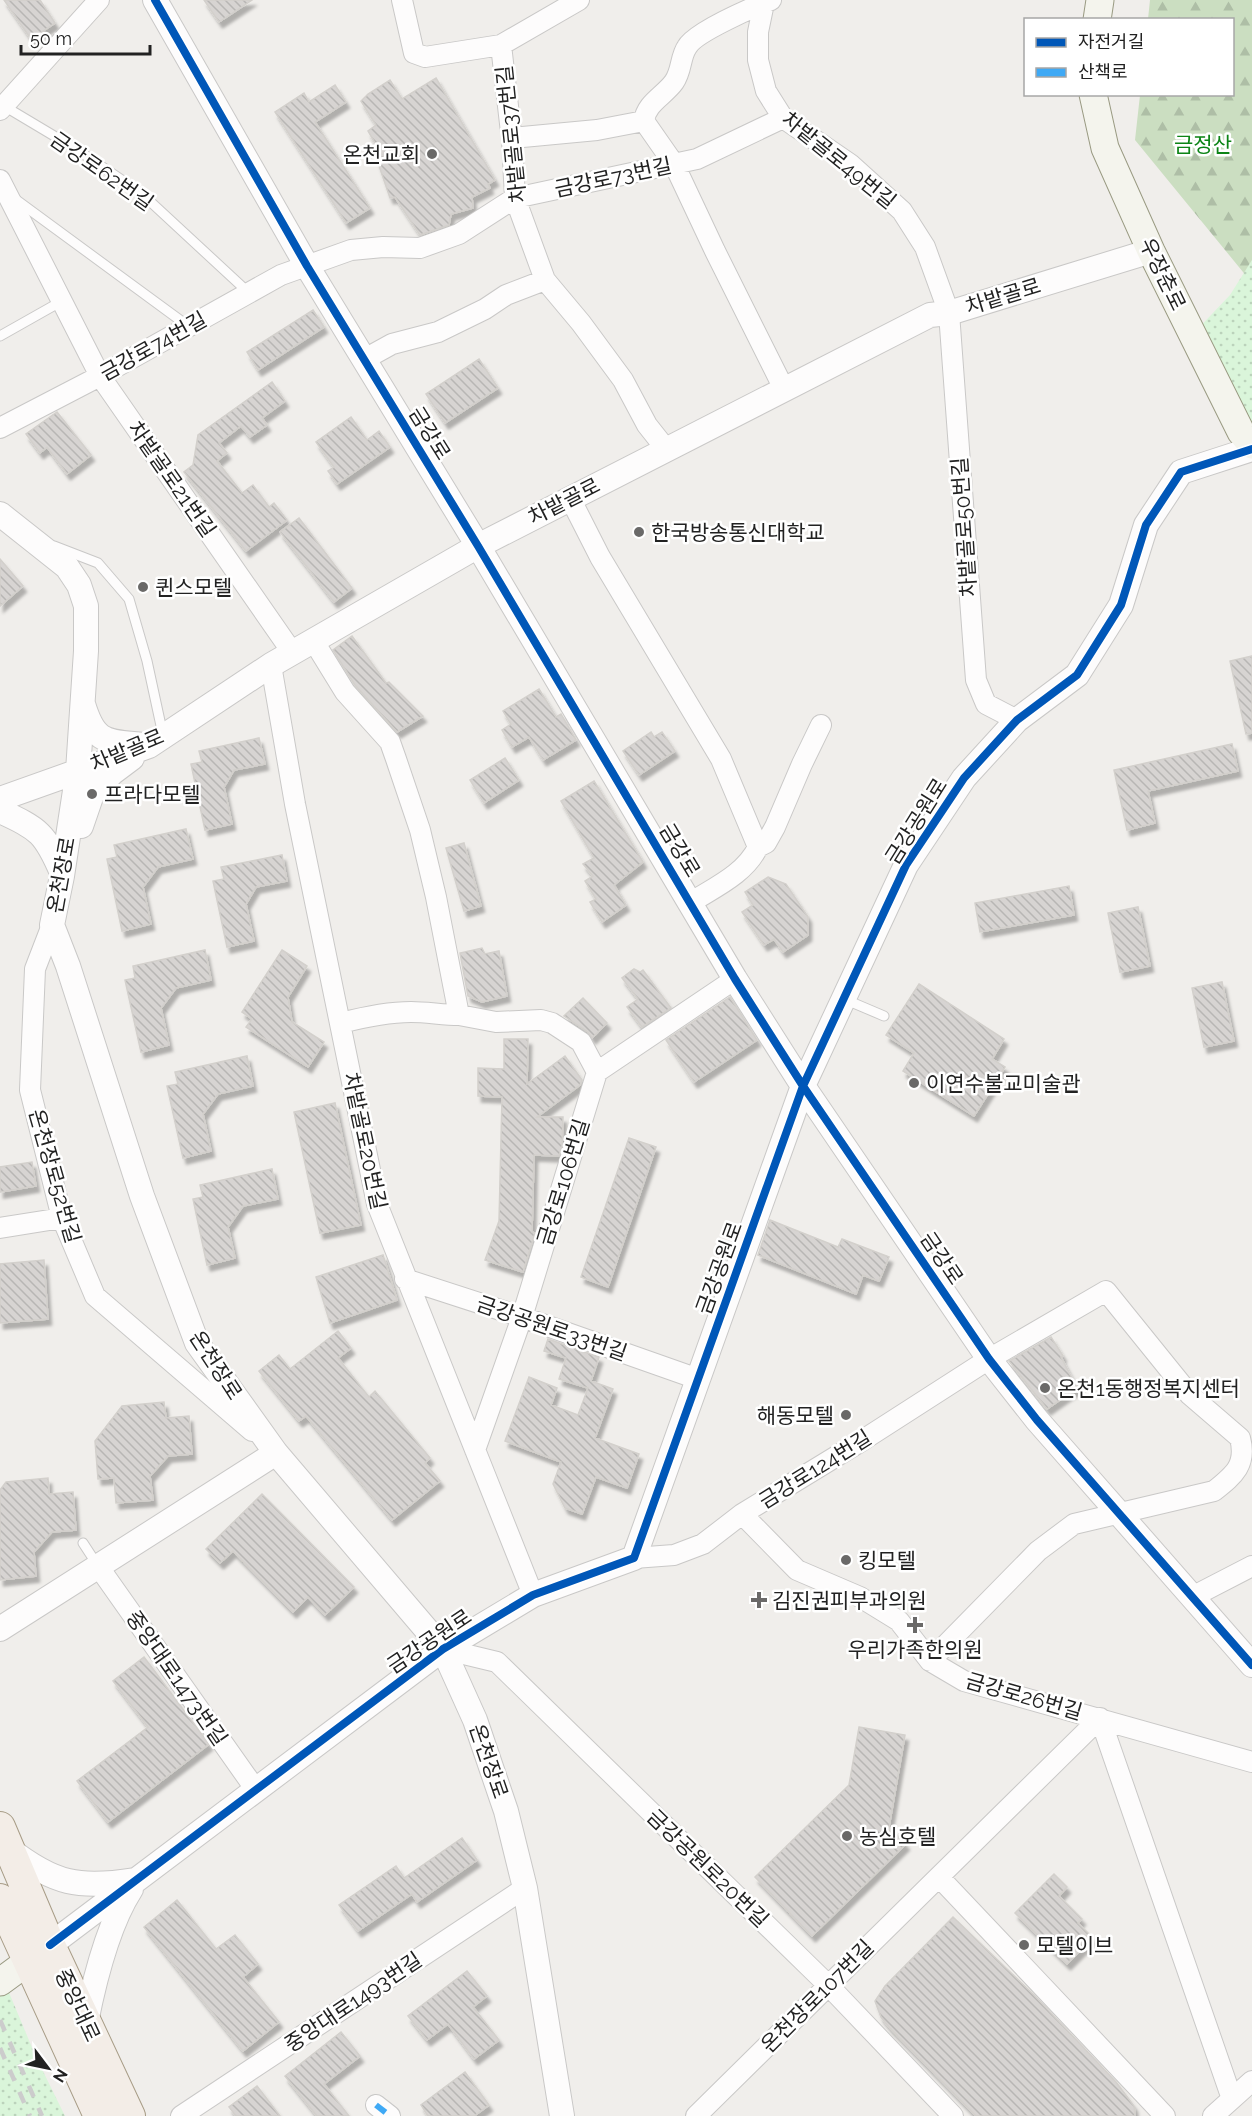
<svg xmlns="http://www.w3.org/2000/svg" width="1252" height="2116" font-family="Raleway,'Noto Sans KR',sans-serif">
  <defs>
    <pattern id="forest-firs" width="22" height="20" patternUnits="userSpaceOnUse" patternTransform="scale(1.5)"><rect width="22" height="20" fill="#cbdec1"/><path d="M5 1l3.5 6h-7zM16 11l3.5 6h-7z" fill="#aebea6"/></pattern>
    <pattern id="park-dots" width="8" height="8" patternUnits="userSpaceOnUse" patternTransform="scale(1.5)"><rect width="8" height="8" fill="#daf5da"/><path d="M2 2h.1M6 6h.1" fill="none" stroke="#bbd2bb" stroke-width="1.8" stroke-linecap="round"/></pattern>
    <pattern id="building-back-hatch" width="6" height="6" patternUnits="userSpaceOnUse" patternTransform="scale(1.5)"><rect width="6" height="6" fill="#d7d4d2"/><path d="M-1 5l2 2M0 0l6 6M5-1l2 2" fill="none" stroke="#b8b6b4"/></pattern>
    <filter id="shadow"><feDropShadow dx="3.5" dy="6" stdDeviation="1.5" flood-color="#0004"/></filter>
  </defs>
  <rect width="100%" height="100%" fill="#f0eeeb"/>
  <path fill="url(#forest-firs)" d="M1150,0H1252V283L1135,140L1140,95L1232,94V20L1148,19Z"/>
  <path fill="url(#park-dots)" d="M1252,260V443L1192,335L1230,295Z
    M0,1971L36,2057L65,2116H0Z"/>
  <path fill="url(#building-back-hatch)" stroke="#d3d0cc" stroke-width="1.5" filter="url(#shadow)" d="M4,0H40L55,23L31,39Z
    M204,0H252L219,22Z
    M436,78L495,180L488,184L490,188L472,197L473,208L451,214L449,225L420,235L395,197L390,198L377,160L382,155L368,131L376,125L361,101L368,94L390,80L402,99Z
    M335,85L346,102L315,122L370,208L346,223L275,112L304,93L309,102Z
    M313,310L324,327L258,370L247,352Z
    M479,359L498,388L445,423L426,394Z
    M272,382L285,401L262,418L267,425L250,437L241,426L219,443L227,453L217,461L242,493L253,485L269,507L274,503L287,520L246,551L184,472L193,465L198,435Z
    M57,412L91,455L67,474L47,447L40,453L26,434Z
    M351,417L367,440L379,431L390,447L337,484L328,471L334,467L316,442Z
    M299,518L352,588L334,602L280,532Z
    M0,559L23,586L0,606Z
    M352,636L386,683L389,682L423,716L397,732L355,685L333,650Z
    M1252,656V733L1246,734L1230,661Z
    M539,689L556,717L561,714L576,740L543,760L529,737L512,747L502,730L511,724L503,711Z
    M651,732L654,737L662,732L675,751L639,775L623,751Z
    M259,738L265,764L234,770L224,787L232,824L205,830L191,764L202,762L199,751Z
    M1232,744L1238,771L1148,791L1155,823L1127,830L1114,770Z
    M505,758L519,780L484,803L470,780Z
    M594,781L643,862L614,885L626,905L602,922L590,902L596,899L585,881L593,876L583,864L594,858L561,801Z
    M186,829L193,859L158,867L143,887L151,924L122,931L107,859L117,857L114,845Z
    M464,843L481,906L464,911L446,848Z
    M282,855L287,881L256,887L246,904L254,941L227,947L213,881L224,879L221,867Z
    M768,877L786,884L808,917V935L783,952L774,939L764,945L742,912L753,905L745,892Z
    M1069,886L1074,915L980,932L975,903Z
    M1138,907L1150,966L1120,972L1108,913Z
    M482,948L485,954L499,951L507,996L482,1002L468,996L460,953Z
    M205,950L211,980L176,988L161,1008L169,1045L141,1052L125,980L135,978L133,966Z
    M282,950L307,966L288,997L292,1022L324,1042L308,1067L246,1027L252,1019L242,1012Z
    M634,969L640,972L643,970L671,1008L642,1027L627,1007L638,999L622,978Z
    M1222,982L1234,1041L1204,1047L1192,988Z
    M919,984L1004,1039L992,1059L1005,1067L974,1116L903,1071L914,1053L886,1035Z
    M730,997L757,1040L694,1082L666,1040Z
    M583,998L607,1023L592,1038L588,1032L564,1016Z
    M504,1039H528L527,1084L565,1056L582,1080L580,1085L537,1117H563L562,1146L559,1156L534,1155L532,1232L535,1233L523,1272L485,1260L499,1221L502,1097L478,1096V1068L504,1069Z
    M247,1056L253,1086L218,1094L203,1114L211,1151L183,1158L167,1086L178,1084L175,1072Z
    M335,1103L361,1225L320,1233L294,1112Z
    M629,1138L656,1147L608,1287L581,1277Z
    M32,1162L36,1186L0,1192V1167Z
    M272,1169L278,1199L243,1206L228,1227L235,1258L207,1265L193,1199L203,1197L200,1185Z
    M770,1220L838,1247L842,1239L889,1257L879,1281L863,1275L856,1294L758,1255Z
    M383,1255L397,1300L330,1323L316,1277Z
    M44,1260L48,1319L0,1323V1264Z
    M338,1331L351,1348L338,1358L369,1397L375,1391L430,1458L425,1463L440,1481L392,1520L306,1416L299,1421L259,1371L279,1355L290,1369Z
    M1051,1337L1063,1356L1061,1357L1077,1388L1047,1409L1009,1361Z
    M548,1339L599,1357L591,1381L613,1389L595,1438L639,1454L627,1488L596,1477L582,1514L565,1508L553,1484L561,1462L505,1441L529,1377L557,1388L551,1405L578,1415L588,1388L559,1379L566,1358L544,1351Z
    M164,1402L166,1418L189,1416L192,1454L168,1456L150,1476L153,1500L116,1503L114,1478L98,1479L95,1441L122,1406Z
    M48,1478L49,1494L73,1492L76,1530L52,1532L34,1552L36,1576L0,1580V1490L6,1482Z
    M262,1494L354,1587L325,1615L308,1597L293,1612L233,1551L220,1563L206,1549Z
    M144,1657L209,1744L108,1822L77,1781L148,1727L113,1681Z
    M859,1727L905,1735L889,1827L906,1844L812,1936L755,1877L849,1785Z
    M462,1838L477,1860L417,1902L412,1894L358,1931L339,1905L396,1866L404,1878Z
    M1054,1874L1067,1887L1059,1896L1082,1919L1078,1923L1093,1938L1067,1964L1015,1913Z
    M177,1900L216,1949L235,1935L258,1964L243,1977L279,2022L243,2051L144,1927Z
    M953,1917L1034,1995L1116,2082L1134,2106L1135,2116H976L889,2027L881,2017L875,2001L885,1986Z
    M467,1971L487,1996L473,2007L499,2040L474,2059L448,2024L427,2040L408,2016Z
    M341,2032L360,2056L324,2084L349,2116H317L285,2076Z
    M465,2072L489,2105L474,2116H428L421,2105Z
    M257,2086L280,2116H236L229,2107Z"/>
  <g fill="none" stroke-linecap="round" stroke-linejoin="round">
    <g stroke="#c9c8c7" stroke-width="11">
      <path id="service" d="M4,106L76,149L141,193L249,293
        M15,199L188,326
        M0,336L62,301
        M54,546L98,563L129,599L147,661L163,735
        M844,999L884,1016
        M83,1543L98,1566"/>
    </g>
    <g stroke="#c9c8c7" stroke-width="22">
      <path id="minor" d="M402,0L414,53L425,57L501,45
        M579,0L501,45L512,141L515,198L545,280L581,323L623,380L647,425L666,449
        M762,0L764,3L758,32V60L766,91L783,118L850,164L902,211L925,247L949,313L976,680L986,704L1017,720
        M0,110L99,0
        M644,121C646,103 664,96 674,82C682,71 680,57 687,47C695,32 754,7 771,0
        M512,138L597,130L644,121L674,164L715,251L784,389
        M0,180L100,376L292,652
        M363,360L392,344L438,332L485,309L506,295L545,280
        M0,428L100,376L281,275L351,250L383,247L420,248L459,234L515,198L697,159L783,118
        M570,498L600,557L721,759L758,847L766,843L775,827L802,764L821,725
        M313,640L345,692L390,742L396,759L420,830L436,897L459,1015L496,1022L541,1020L552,1023L581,1042L597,1072
        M271,665L295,804L377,1204L533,1595
        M690,903C715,887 745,874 758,847
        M52,925L35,969L30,1090L62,1218L95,1296L252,1431
        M341,1023C364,1017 387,1012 411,1012C427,1012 443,1015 459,1015
        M0,1228L62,1218
        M405,1279L522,1317L698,1379
        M475,1450L522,1317L597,1072L735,979
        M742,1514L797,1570L860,1597L899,1621L930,1661L964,1681L1252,1762
        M634,1558L674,1555L703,1544L742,1514L863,1440L989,1359L1106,1291L1190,1395L1240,1438C1247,1465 1234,1475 1214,1491L1074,1524L1038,1551L930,1661
        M98,1566L256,1790
        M1192,1597L1252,1566
        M443,1649L497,1662L828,1985L953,2116
        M939,1877L1165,2116
        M376,2105L390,2116
        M181,2116L525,1888
        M696,2116L1100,1718L1232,2099
        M1213,2116L1252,2081"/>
    </g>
    <g stroke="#c9c8c7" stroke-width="26">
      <path id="tertiary" d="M155,0L307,266L478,546L735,979L803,1086L989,1359L1037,1420L1252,1665
        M0,514L67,567L79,585L86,606V651L78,771L62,876L52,925L68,966L142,1196L197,1343L276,1453L443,1649L475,1720L506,1811L525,1888L562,2116
        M83,704C95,744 106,741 143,745
        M0,799L149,746L271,665L478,546L930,315L949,313L1151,251
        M0,811C39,829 45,833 62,873
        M81,826L92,794L112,773L132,758
        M0,1629L276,1453
        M9,1849C54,1884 79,1889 135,1880
        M50,1945L443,1649L533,1595L634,1558L803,1086L906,865L964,778L1017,720L1077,675L1121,605L1146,525L1181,472L1252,449
        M86,2022C94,1982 109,1923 131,1889"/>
    </g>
    <g stroke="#999a82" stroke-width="29">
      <path id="secondary" d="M1097,20L1100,0
        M1093,94L1105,148L1151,251L1241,432L1252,445
        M0,1982L45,1949"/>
    </g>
    <g stroke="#a79c86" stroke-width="32">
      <path id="primary" d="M0,1827L50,1945L130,2116
        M0,1899L99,2116"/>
    </g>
    <use href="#service" stroke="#fdfcfc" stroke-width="9"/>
    <use href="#minor" stroke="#fdfcfc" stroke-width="20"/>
    <use href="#tertiary" stroke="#fdfcfc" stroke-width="24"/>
    <use href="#secondary" stroke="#f4f4ed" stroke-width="27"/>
    <use href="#primary" stroke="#f3ede7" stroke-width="30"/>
    <path stroke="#ccc" stroke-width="4.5" stroke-dasharray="12 12" stroke-linecap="butt" d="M0,2020L42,2116
      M0,2048L30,2116"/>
    <path stroke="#3fa9f5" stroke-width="6" stroke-dasharray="12 6" stroke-linecap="butt" d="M376,2105L390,2116"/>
    <g stroke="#fff" stroke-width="11">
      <path id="cycleway" d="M155,0L307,266L478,546L735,979L803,1086L989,1359L1037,1420L1252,1665
        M50,1945L443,1649L533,1595L634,1558L803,1086L906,865L964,778L1017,720L1077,675L1121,605L1146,525L1181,472L1252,449"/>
    </g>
    <use href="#cycleway" stroke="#0057b8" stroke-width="8"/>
  </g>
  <g fill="#6a6968" stroke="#fff" stroke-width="2">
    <circle cx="432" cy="154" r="6"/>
    <circle cx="639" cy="532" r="6"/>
    <circle cx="143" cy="587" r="6"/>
    <circle cx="92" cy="794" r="6"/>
    <circle cx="914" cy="1083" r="6"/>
    <circle cx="1045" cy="1388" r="6"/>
    <circle cx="846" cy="1415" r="6"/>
    <circle cx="846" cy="1560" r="6"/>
    <path d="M756 1591h6v6h6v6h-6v6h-6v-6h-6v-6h6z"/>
    <path d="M912 1616h6v6h6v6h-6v6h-6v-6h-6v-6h6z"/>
    <circle cx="847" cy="1836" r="6"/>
    <circle cx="1024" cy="1945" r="6"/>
  </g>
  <g text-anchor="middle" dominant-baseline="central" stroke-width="5" stroke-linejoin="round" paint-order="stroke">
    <g font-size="21" fill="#222" stroke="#fff">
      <text transform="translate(511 134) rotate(-96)">차밭골로37번길</text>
      <text transform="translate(839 160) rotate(39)">차밭골로49번길</text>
      <text transform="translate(102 171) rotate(35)">금강로62번길</text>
      <text transform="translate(613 177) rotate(-12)">금강로73번길</text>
      <text transform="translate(1163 274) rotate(64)">우장춘로</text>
      <text transform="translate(1003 296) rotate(-17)">차밭골로</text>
      <text transform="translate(153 346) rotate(-29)">금강로74번길</text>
      <text transform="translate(430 433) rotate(58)">금강로</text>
      <text transform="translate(172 479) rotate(55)">차밭골로21번길</text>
      <text transform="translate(564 501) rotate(-27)">차밭골로</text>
      <text transform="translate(964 527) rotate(-94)">차밭골로50번길</text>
      <text transform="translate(127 750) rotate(-23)">차밭골로</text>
      <text transform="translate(916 821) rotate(-58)">금강공원로</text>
      <text transform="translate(680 850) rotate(59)">금강로</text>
      <text transform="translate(61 875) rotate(-80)">온천장로</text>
      <text transform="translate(365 1141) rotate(78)">차밭골로20번길</text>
      <text transform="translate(55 1176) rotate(74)">온천장로52번길</text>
      <text transform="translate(563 1182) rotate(-73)">금강로106번길</text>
      <text transform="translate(942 1258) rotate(56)">금강로</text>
      <text transform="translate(719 1268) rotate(-70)">금강공원로</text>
      <text transform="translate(552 1328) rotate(19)">금강공원로33번길</text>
      <text transform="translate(216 1365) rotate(57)">온천장로</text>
      <text transform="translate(815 1469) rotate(-32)">금강로124번길</text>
      <text transform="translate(429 1641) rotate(-34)">금강공원로</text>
      <text transform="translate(177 1678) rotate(55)">중앙대로1473번길</text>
      <text transform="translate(1024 1696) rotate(16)">금강로26번길</text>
      <text transform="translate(489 1761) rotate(71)">온천장로</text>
      <text transform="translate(708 1868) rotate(44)">금강공원로20번길</text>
      <text transform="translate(817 1996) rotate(-45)">온천장로107번길</text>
      <text transform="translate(353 2002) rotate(-34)">중앙대로1493번길</text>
      <text transform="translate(78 2005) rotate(65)">중앙대로</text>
    </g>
    <g font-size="21" fill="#0c8416" stroke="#fff">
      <text x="1203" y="144">금정산</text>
    </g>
    <g font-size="21" fill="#222" stroke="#fff" text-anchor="start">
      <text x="420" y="154" text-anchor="end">온천교회</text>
      <text x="651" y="532">한국방송통신대학교</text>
      <text x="155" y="587">퀸스모텔</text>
      <text x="104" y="794">프라다모텔</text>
      <text x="926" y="1083">이연수불교미술관</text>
      <text x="1057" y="1388">온천1동행정복지센터</text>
      <text x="834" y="1415" text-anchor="end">해동모텔</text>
      <text x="858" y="1560">킹모텔</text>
      <text x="772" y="1600">김진권피부과의원</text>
      <text x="915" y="1649" text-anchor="middle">우리가족한의원</text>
      <text x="859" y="1836">농심호텔</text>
      <text x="1036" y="1945">모텔이브</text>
    </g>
  </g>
  <rect x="1024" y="18" width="210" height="78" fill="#ffffff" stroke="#a7a7a7" stroke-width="1.5"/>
  <rect x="1036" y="38" width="30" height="9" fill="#0057b8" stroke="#a7a7a7" stroke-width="1.5"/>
  <text x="1078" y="48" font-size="18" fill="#222222">자전거길</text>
  <rect x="1036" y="68" width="30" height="9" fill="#3fa9f5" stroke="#a7a7a7" stroke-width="1.5"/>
  <text x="1078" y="78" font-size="18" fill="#222222">산책로</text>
  <g transform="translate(48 2068) rotate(122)" stroke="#ffffff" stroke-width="4.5" paint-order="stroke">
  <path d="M0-4.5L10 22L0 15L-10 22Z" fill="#222222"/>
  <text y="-9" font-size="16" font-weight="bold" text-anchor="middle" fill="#222222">N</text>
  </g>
  <path d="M21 45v9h129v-9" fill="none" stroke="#222222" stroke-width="3"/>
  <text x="30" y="45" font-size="18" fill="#222222" stroke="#ffffff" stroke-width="4.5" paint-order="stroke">50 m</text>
</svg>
